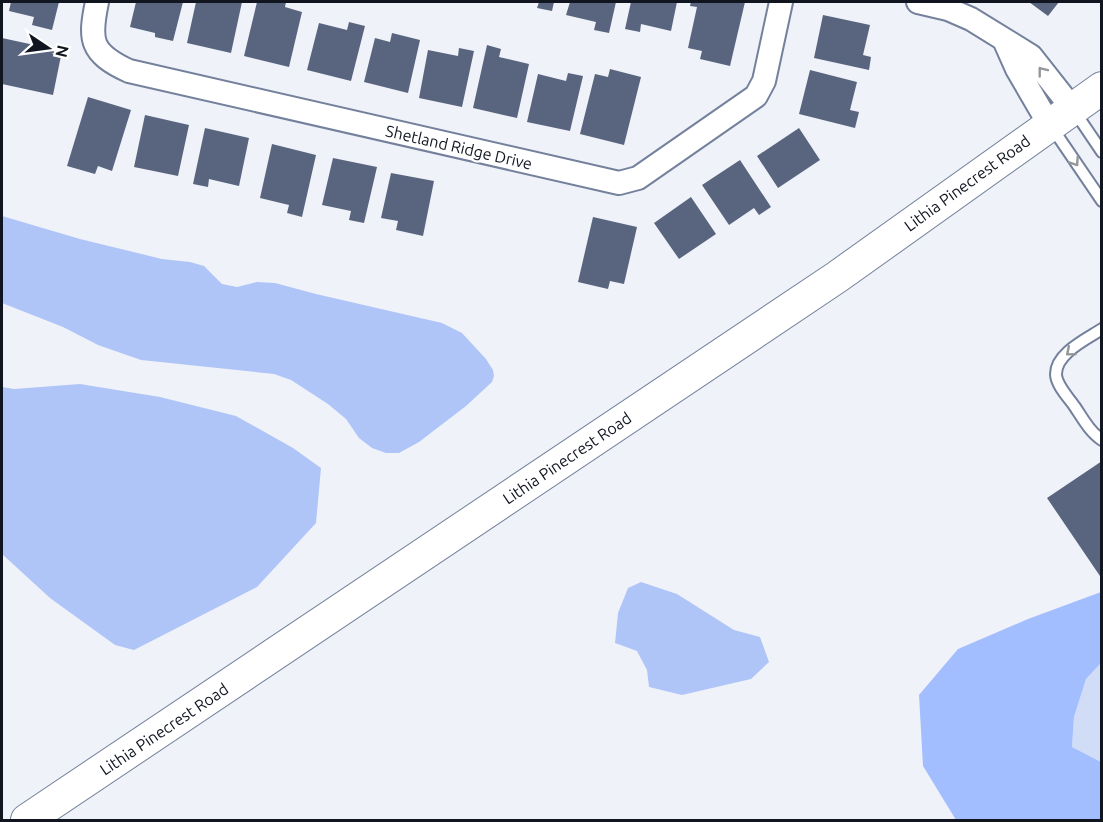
<svg xmlns="http://www.w3.org/2000/svg" width="1103" height="822" font-family="Ubuntu,sans-serif">
  <rect width="100%" height="100%" fill="#f0f2f9"/>
  <path fill="#d1ddf7" d="M1101,663V762L1072,747L1074,717L1086,679Z"/>
  <path fill="#a3befe" d="M1101,592V663L1086,679L1074,717L1072,747L1101,762V820H956L923,766L919,695L958,649L1028,619Z"/>
  <path fill="#afc5f8" d="M2,216L80,239L162,259L190,262L204,266L222,284L237,287L257,282L275,283L316,294L442,323L462,333L486,359L493,370L494,376L492,382L466,406L419,442L399,453H386L372,448L359,438L346,419L328,404L291,380L274,374L141,360L98,345L63,327L2,303Z
    M80,384L160,397L236,416L293,448L321,468L316,523L257,587L134,650L115,645L50,598L2,554V387L14,389Z
    M641,582L677,594L734,630L760,637L769,662L751,679L682,695L649,687L647,670L637,651L615,643L618,613L628,588Z"/>
  <path fill="#59657f" d="M11,2H59L52,30L32,25L34,17L9,11Z
    M136,2H183L173,41L155,37V33L130,27Z
    M196,2H242L231,53L187,43Z
    M257,2H286L285,7L302,12L289,67L244,56Z
    M539,2H554L552,11L537,8Z
    M570,2H616L609,33L594,30L596,22L566,15Z
    M631,2H677L671,31L641,24L640,32L625,29Z
    M691,2H745L730,66L700,59L702,51L688,48L697,7L690,6Z
    M1029,2H1059L1048,16Z
    M823,15L870,25L863,55L871,57L869,70L814,58Z
    M349,22L365,26L351,81L307,70L319,23L347,30Z
    M392,33L420,40L408,93L364,82L375,38L390,42Z
    M2,38L62,51L53,95L2,84Z
    M487,45L501,49L499,57L529,64L517,118L473,108Z
    M459,48L474,51L462,107L419,98L428,50L458,56Z
    M610,69L641,77L624,145L580,134L595,74L608,77Z
    M810,70L857,82L850,110L859,112L855,128L799,114Z
    M568,73L583,76L570,131L527,122L538,74L566,81Z
    M88,97L131,110L112,171L98,166L95,174L67,166Z
    M145,115L189,125L178,176L134,167Z
    M205,128L249,138L239,186L209,179L208,187L193,184Z
    M799,128L820,160L778,188L757,156Z
    M272,144L316,155L302,217L287,213L289,205L260,198Z
    M333,158L377,167L364,223L349,220L351,211L322,205Z
    M740,160L771,207L759,215L754,208L729,225L702,185Z
    M391,173L434,181L423,236L396,230L398,221L381,218Z
    M691,197L716,234L679,259L654,223Z
    M593,217L637,227L624,284L610,281L608,289L578,282Z
    M1102,461V579L1047,498Z"/>
  <g fill="none" stroke-linecap="round" stroke-linejoin="round">
    <g stroke="#74819c" stroke-width="14">
      <path id="service" d="M1075,112L1102,152
        M1051,126L1102,201
        M1102,329C1087,339 1056,353 1056,374C1056,385 1069,398 1075,407C1083,419 1090,432 1102,440"/>
    </g>
    <g stroke="#74819c" stroke-width="26">
      <path id="minor" d="M97,2C89,40 90,53 129,71L619,183L638,178L756,96L764,81L781,2
        M918,2L948,9L971,19L1031,56L1072,108
        M1005,42L1017,69L1049,124"/>
    </g>
    <g stroke="#74819c" stroke-width="34">
      <path id="secondary" d="M27,820L837,277L1102,88"/>
    </g>
    <use href="#service" stroke="#fff" stroke-width="10"/>
    <use href="#minor" stroke="#fff" stroke-width="22"/>
    <use href="#secondary" stroke="#fff" stroke-width="32"/>
  </g>
  <defs><path id="oneway-chevron" d="M-2-3.5L2.5 0L-2 3.5" fill="none" stroke-width="1.6" stroke-linecap="round" stroke-linejoin="round" transform="scale(1.5)"/></defs>
  <g stroke="#93969a">
    <use href="#oneway-chevron" transform="translate(1042 71) rotate(-128)"/>
    <use href="#oneway-chevron" transform="translate(1075 162) rotate(56)"/>
    <use href="#oneway-chevron" transform="translate(1070 352) rotate(140)"/>
  </g>
  <g text-anchor="middle" dominant-baseline="central" stroke-width="4.5" stroke-linejoin="round" paint-order="stroke">
    <g font-size="16" fill="#10151f" stroke="#fff">
      <text transform="translate(459 147) rotate(13)">Shetland Ridge Drive</text>
      <text transform="translate(967 183) rotate(-36)">Lithia Pinecrest Road</text>
      <text transform="translate(567 458) rotate(-34)">Lithia Pinecrest Road</text>
      <text transform="translate(164 729) rotate(-34)">Lithia Pinecrest Road</text>
    </g>
  </g>
  <rect width="1103" height="822" fill="none" stroke="#10151f" stroke-width="6"/>
  <g transform="translate(48 48) rotate(103)" stroke="#ffffff" stroke-width="4.5" paint-order="stroke">
  <path d="M0-4.5L10 22L0 15L-10 22Z" fill="#10151f"/>
  <text y="-9" font-size="16" font-weight="bold" text-anchor="middle" fill="#10151f">N</text>
  </g>
</svg>
